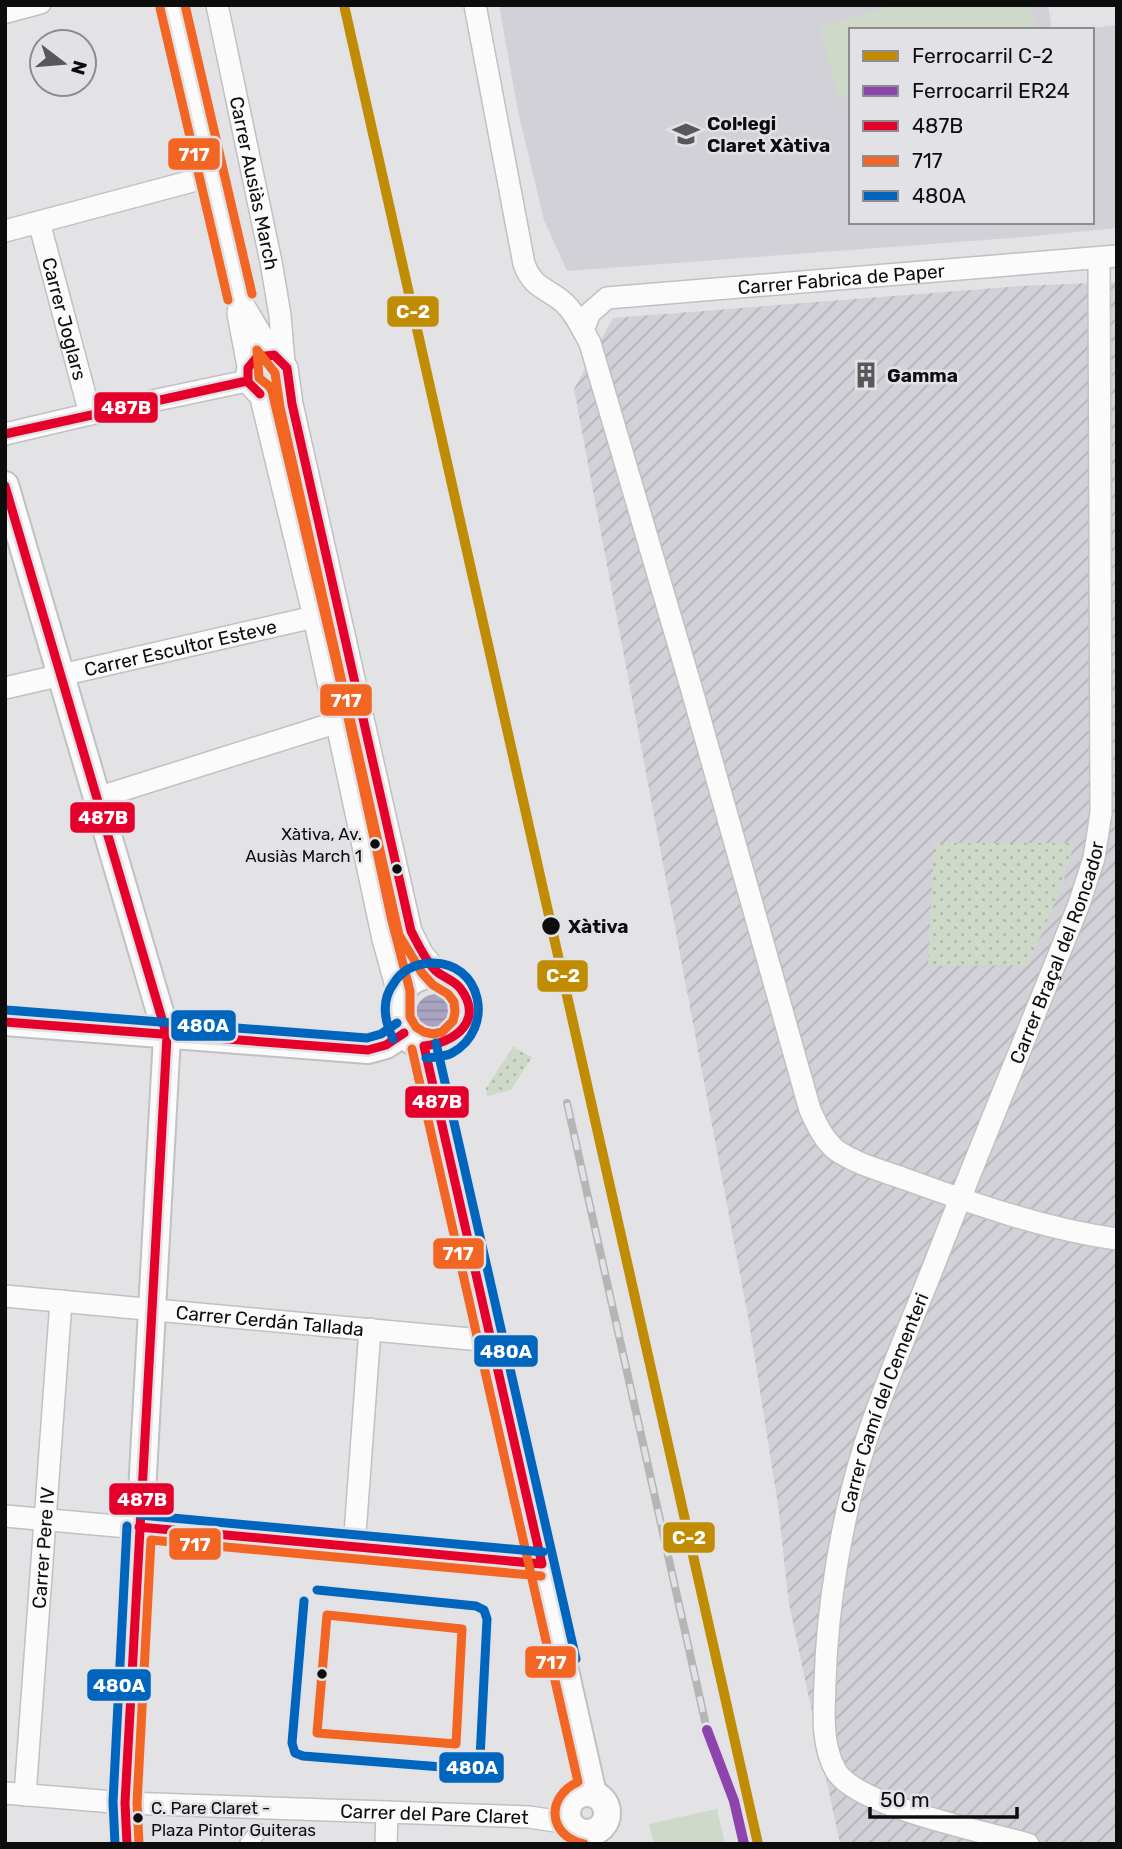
<svg xmlns="http://www.w3.org/2000/svg" width="1122" height="1849" font-family="Rubik,sans-serif">
  <defs>
    <pattern id="industrial-furrows" width="10" height="10" patternUnits="userSpaceOnUse" patternTransform="scale(1.75)"><rect width="10" height="10" fill="#d2d1d8"/><path d="M-1 1l2-2M0 10L10 0M9 11l2-2" fill="none" stroke="#b3b2b8"/></pattern>
    <pattern id="grass-dots" width="8" height="8" patternUnits="userSpaceOnUse" patternTransform="scale(1.75)"><rect width="8" height="8" fill="#ced9c9"/><path d="M2 2h.1M6 6h.1" fill="none" stroke="#b0b9ab" stroke-width="1.8" stroke-linecap="round"/></pattern>
    <pattern id="water-rules" width="6" height="5" patternUnits="userSpaceOnUse" patternTransform="scale(1.75)"><rect width="6" height="5" fill="#a9a3c2"/><path d="M0 2.5h6" fill="none" stroke="#908ba6"/></pattern>
  </defs>
  <rect width="100%" height="100%" fill="#e3e2e5"/>
  <path fill="#d2d1d8" d="M499,5H1048L1052,30H851V222H1092V30H1075L1117,25V228L1025,237L567,271L544,220L518,111Z"/>
  <path fill="url(#industrial-furrows)" d="M1117,282V1844H840L789,1604L778,1505L749,1322L574,389L613,318L1020,286Z"/>
  <path fill="url(#grass-dots)" d="M934,843H1074L1064,880L1029,965L928,966Z
    M513,1047L532,1057L511,1090L487,1096L486,1088Z"/>
  <path fill="#ced9c9" d="M896,5H1030L1037,30H851V96L839,99L819,27Z
    M717,1809L725,1844H654L649,1824Z"/>
  <path fill="url(#water-rules)" d="M415 1015a21 21 0 1 1 42 0a21 21 0 1 1-42 0Z"/>
  <g fill="none" stroke-linecap="round" stroke-linejoin="round">
    <g stroke="#c1c0c2" stroke-width="19">
      <path id="pedestrian" d="M5,15L42,5
        M248,1844L258,1832"/>
    </g>
    <g stroke="#c1c0c2" stroke-width="24">
      <g id="minor">
        <path d="M172,5L240,299L262,336L287,368L292,404L411,931L422,953L440,975"/>
        <path id="s1" d="M217,5L271,262L280,315L284,363"/>
        <path d="M475,5L524,264C533,288 545,287 562,301C575,312 582,329 590,343L691,687L810,1110C817,1125 823,1139 836,1150C856,1164 883,1171 905,1179C974,1204 1045,1229 1117,1239"/>
        <path id="s2" d="M39,222L90,414"/>
        <path d="M5,231L211,176"/>
        <path d="M239,305L238,314L248,366"/>
        <path id="s3" d="M583,330L590,313L607,298L1117,256"/>
        <path d="M256,392L247,381C244,361 261,348 279,358"/>
        <path d="M260,394L314,617L383,939L399,997"/>
        <path d="M5,434L90,414L247,381"/>
        <path id="s4" d="M5,688L314,617"/>
        <path d="M97,798L338,722"/>
        <path id="s5" d="M5,1296L492,1341"/>
        <path d="M5,1516L542,1564"/>
        <path d="M354,1548L370,1329"/>
        <path id="s6" d="M5,1793L125,1803L529,1817L569,1823"/>
        <path id="s7" d="M25,1795L61,1301"/>
        <path d="M386,1844L387,1812"/>
        <path d="M583,1844L587,1832"/>
        <path id="s8" d="M1028,1844C986,1832 858,1807 836,1771C821,1745 824,1711 825,1683C827,1607 842,1516 865,1444C885,1382 912,1321 936,1260C982,1141 1032,1023 1079,904L1094,858L1101,813L1099,259"/>
      </g>
    </g>
    <g stroke="#c1c0c2" stroke-width="30">
      <path id="tertiary" d="M5,485L167,1036L125,1803L127,1844
        M396 1011a36 36 0 1 1 72 0a36 36 0 1 1-72 0Z
        M5,1022L368,1050L386,1045L404,1033
        M424,1046L593,1794
        M567 1813a20 20 0 1 1 40 0a20 20 0 1 1-40 0Z"/>
    </g>
    <use href="#pedestrian" stroke="#fbfbfb" stroke-width="16"/>
    <use href="#minor" stroke="#fbfbfb" stroke-width="21"/>
    <use href="#tertiary" stroke="#fbfbfb" stroke-width="26"/>
    <g stroke="#b5b5b5" stroke-width="8">
      <path id="rail" d="M567,1103L707,1730"/>
    </g>
    <use href="#rail" stroke="#e2e1e6" stroke-width="5" stroke-dasharray="16" stroke-linecap="butt"/>
    <g stroke="#e2e1e6" stroke-width="14">
      <path id="bus-1" d="M5,434L247,381
        M5,486L167,1036L125,1803L127,1844
        M5,1022L368,1050L386,1045L404,1033
        M139,1527L542,1564L424,1046C455,1043 485,1020 460,988C453,979 441,977 434,969C424,958 418,944 411,931L292,404L287,368L274,355L257,357L248,368V382L260,394"/>
    </g>
    <g stroke="#e2e1e6" stroke-width="14">
      <path id="bus-2" d="M185,5L252,294
        M160,8L228,300
        M257,350L275,373L280,407L399,935L422,973L433,985L448,994L454,1002L455,1012L453,1021L442,1032L433,1034L424,1032L416,1027L410,1017V991L392,921L336,662L272,391L269,386L259,378Z
        M412,1049L578,1782C545,1797 548,1836 584,1844
        M327,1615L462,1629L456,1744L317,1733Z
        M139,1843L137,1803L151,1540L541,1576"/>
    </g>
    <g stroke="#e2e1e6" stroke-width="14">
      <path id="bus-3" d="M6,1010L367,1038L381,1034L397,1023
        M393,1039C384,1020 381,1000 394,983C402,970 416,964 430,963C482,960 496,1029 452,1053C445,1057 434,1057 426,1058
        M436,1043L576,1659
        M140,1515L543,1552
        M304,1601L292,1743L295,1753L303,1756L467,1769L476,1766L480,1758L487,1619L484,1610L476,1606L317,1590
        M115,1844L113,1802L127,1526"/>
    </g>
    <use href="#bus-1" stroke="#e4002b" stroke-width="9"/>
    <use href="#bus-2" stroke="#f26522" stroke-width="9"/>
    <use href="#bus-3" stroke="#0065bd" stroke-width="9"/>
    <g stroke="#e2e1e6" stroke-width="16">
      <path id="rail-1" d="M344,5L758,1844"/>
    </g>
    <g stroke="#e2e1e6" stroke-width="16">
      <path id="rail-2" d="M707,1730L734,1801L744,1844"/>
    </g>
    <use href="#rail-1" stroke="#bf8c04" stroke-width="10"/>
    <use href="#rail-2" stroke="#8e44ad" stroke-width="10"/>
  </g>
  <defs>
    <g id="school-bare" transform="scale(2.1)"><path d="M0-5L7-2L0 1L-7-2ZM-4 1L0 2.5L4 1V4Q0 6-4 4Z" fill="#585859" stroke="#e2e1e6" stroke-width="2.5" paint-order="stroke"/></g>
    <g id="building-bare" transform="scale(2.1)"><path d="M-4-6H4V6H1V3H-1V6H-4ZM-2.5-4.3h1.7v1.8h-1.7ZM.8-4.3h1.7v1.8H.8ZM-2.5-1h1.7V.8h-1.7ZM.8-1h1.7V.8H.8Z" fill="#585859" stroke="#e2e1e6" stroke-width="2.5" paint-order="stroke"/></g>
  </defs>
  <g fill-rule="evenodd">
    <use href="#school-bare" x="686" y="134"/>
    <use href="#building-bare" x="866" y="375"/>
  </g>
  <g fill="#0d0d0e" stroke="#e2e1e6" stroke-width="2.5">
    <circle cx="375" cy="844" r="6"/>
    <circle cx="397" cy="869" r="6"/>
    <circle cx="551" cy="926" r="10"/>
    <circle cx="322" cy="1674" r="6"/>
    <circle cx="138" cy="1818" r="6"/>
  </g>
  <g text-anchor="middle" dominant-baseline="central" stroke-width="5" stroke-linejoin="round" paint-order="stroke">
    <g font-size="17" fill="#0d0d0e" stroke="#e2e1e6" text-anchor="end">
      <text x="362" y="834">Xàtiva, Av.<tspan x="362" dy="22">Ausiàs March 1</tspan></text>
      <text x="151" y="1808" text-anchor="start">C. Pare Claret -<tspan x="151" dy="22">Plaza Pintor Guiteras</tspan></text>
    </g>
    <g font-size="19" font-weight="bold" fill="#0d0d0e" stroke="#e2e1e6" text-anchor="start">
      <text x="707" y="123">Col·legi<tspan x="707" dy="22">Claret Xàtiva</tspan></text>
      <text x="887" y="375">Gamma</text>
    </g>
    <g font-size="19" fill="#0d0d0e" stroke="#e2e1e6">
      <text stroke="none"><textPath href="#s1" startOffset="182">Carrer Ausiàs March</textPath></text>
      <text stroke="none"><textPath href="#s3" startOffset="276">Carrer Fabrica de Paper</textPath></text>
      <text stroke="none"><textPath href="#s2" startOffset="100">Carrer Joglars</textPath></text>
      <text stroke="none"><textPath href="#s4" startOffset="180">Carrer Escultor Esteve</textPath></text>
      <text stroke="none"><textPath href="#s8" startOffset="1069">Carrer Braçal del Roncador</textPath></text>
      <text stroke="none"><textPath href="#s5" startOffset="266">Carrer Cerdán Tallada</textPath></text>
      <text stroke="none"><textPath href="#s8" startOffset="586">Carrer Camí del Cementeri</textPath></text>
      <text stroke="none"><textPath href="#s7" startOffset="248">Carrer Pere IV</textPath></text>
      <text stroke="none"><textPath href="#s6" startOffset="430">Carrer del Pare Claret</textPath></text>
    </g>
    <g font-size="19" font-weight="bold" fill="#0d0d0e" stroke="#e2e1e6" text-anchor="start">
      <text x="568" y="926">Xàtiva</text>
    </g>
  </g>
  <g stroke="#e2e1e6" stroke-width="2.5">
    <rect x="167" y="137" width="54" height="34" rx="7" fill="#f26522"/>
    <rect x="386" y="295" width="54" height="33" rx="7" fill="#bf8c04"/>
    <rect x="93" y="391" width="66" height="33" rx="7" fill="#e4002b"/>
    <rect x="319" y="683" width="54" height="34" rx="7" fill="#f26522"/>
    <rect x="69" y="801" width="67" height="33" rx="7" fill="#e4002b"/>
    <rect x="536" y="959" width="53" height="34" rx="7" fill="#bf8c04"/>
    <rect x="170" y="1009" width="67" height="33" rx="7" fill="#0065bd"/>
    <rect x="404" y="1085" width="66" height="34" rx="7" fill="#e4002b"/>
    <rect x="432" y="1237" width="53" height="33" rx="7" fill="#f26522"/>
    <rect x="473" y="1334" width="66" height="34" rx="7" fill="#0065bd"/>
    <rect x="108" y="1482" width="67" height="34" rx="7" fill="#e4002b"/>
    <rect x="662" y="1521" width="54" height="33" rx="7" fill="#bf8c04"/>
    <rect x="168" y="1527" width="54" height="34" rx="7" fill="#f26522"/>
    <rect x="524" y="1645" width="53" height="34" rx="7" fill="#f26522"/>
    <rect x="86" y="1668" width="66" height="34" rx="7" fill="#0065bd"/>
    <rect x="438" y="1751" width="67" height="33" rx="7" fill="#0065bd"/>
  </g>
  <g font-size="19" text-anchor="middle" font-weight="bold" fill="#fff">
    <text x="194" y="161">717</text>
    <text x="413" y="318">C-2</text>
    <text x="126" y="414">487B</text>
    <text x="346" y="707">717</text>
    <text x="103" y="824">487B</text>
    <text x="563" y="982">C-2</text>
    <text x="203" y="1032">480A</text>
    <text x="437" y="1108">487B</text>
    <text x="458" y="1260">717</text>
    <text x="506" y="1358">480A</text>
    <text x="142" y="1506">487B</text>
    <text x="689" y="1544">C-2</text>
    <text x="195" y="1551">717</text>
    <text x="551" y="1669">717</text>
    <text x="119" y="1692">480A</text>
    <text x="472" y="1774">480A</text>
  </g>
  <rect width="1122" height="1849" fill="none" stroke="#0d0d0e" stroke-width="14"/>
  <rect x="849" y="28" width="245" height="196" fill="#e2e1e6" stroke="#8d8c90" stroke-width="2"/>
  <rect x="863" y="51" width="35" height="10" fill="#bf8c04" stroke="#8d8c90" stroke-width="2"/>
  <text x="912" y="63" font-size="21" fill="#0d0d0e">Ferrocarril C-2</text>
  <rect x="863" y="86" width="35" height="10" fill="#8e44ad" stroke="#8d8c90" stroke-width="2"/>
  <text x="912" y="98" font-size="21" fill="#0d0d0e">Ferrocarril ER24</text>
  <rect x="863" y="121" width="35" height="10" fill="#e4002b" stroke="#8d8c90" stroke-width="2"/>
  <text x="912" y="133" font-size="21" fill="#0d0d0e">487B</text>
  <rect x="863" y="156" width="35" height="10" fill="#f26522" stroke="#8d8c90" stroke-width="2"/>
  <text x="912" y="168" font-size="21" fill="#0d0d0e">717</text>
  <rect x="863" y="191" width="35" height="10" fill="#0065bd" stroke="#8d8c90" stroke-width="2"/>
  <text x="912" y="203" font-size="21" fill="#0d0d0e">480A</text>
  <g transform="translate(63 63) rotate(106)"><circle r="33" fill="#e2e1e6" stroke="#8d8c90" stroke-width="2"/>
  <path d="M0-5L12 26L0 18L-12 26Z" fill="#585859"/>
  <text y="-10" font-size="19" font-weight="bold" text-anchor="middle" fill="#0d0d0e">N</text>
  </g>
  <path d="M870 1807v10h147v-10" fill="none" stroke="#0d0d0e" stroke-width="3.5"/>
  <text x="880" y="1807" font-size="21" fill="#0d0d0e" stroke="#e2e1e6" stroke-width="5" paint-order="stroke">50 m</text>
</svg>
